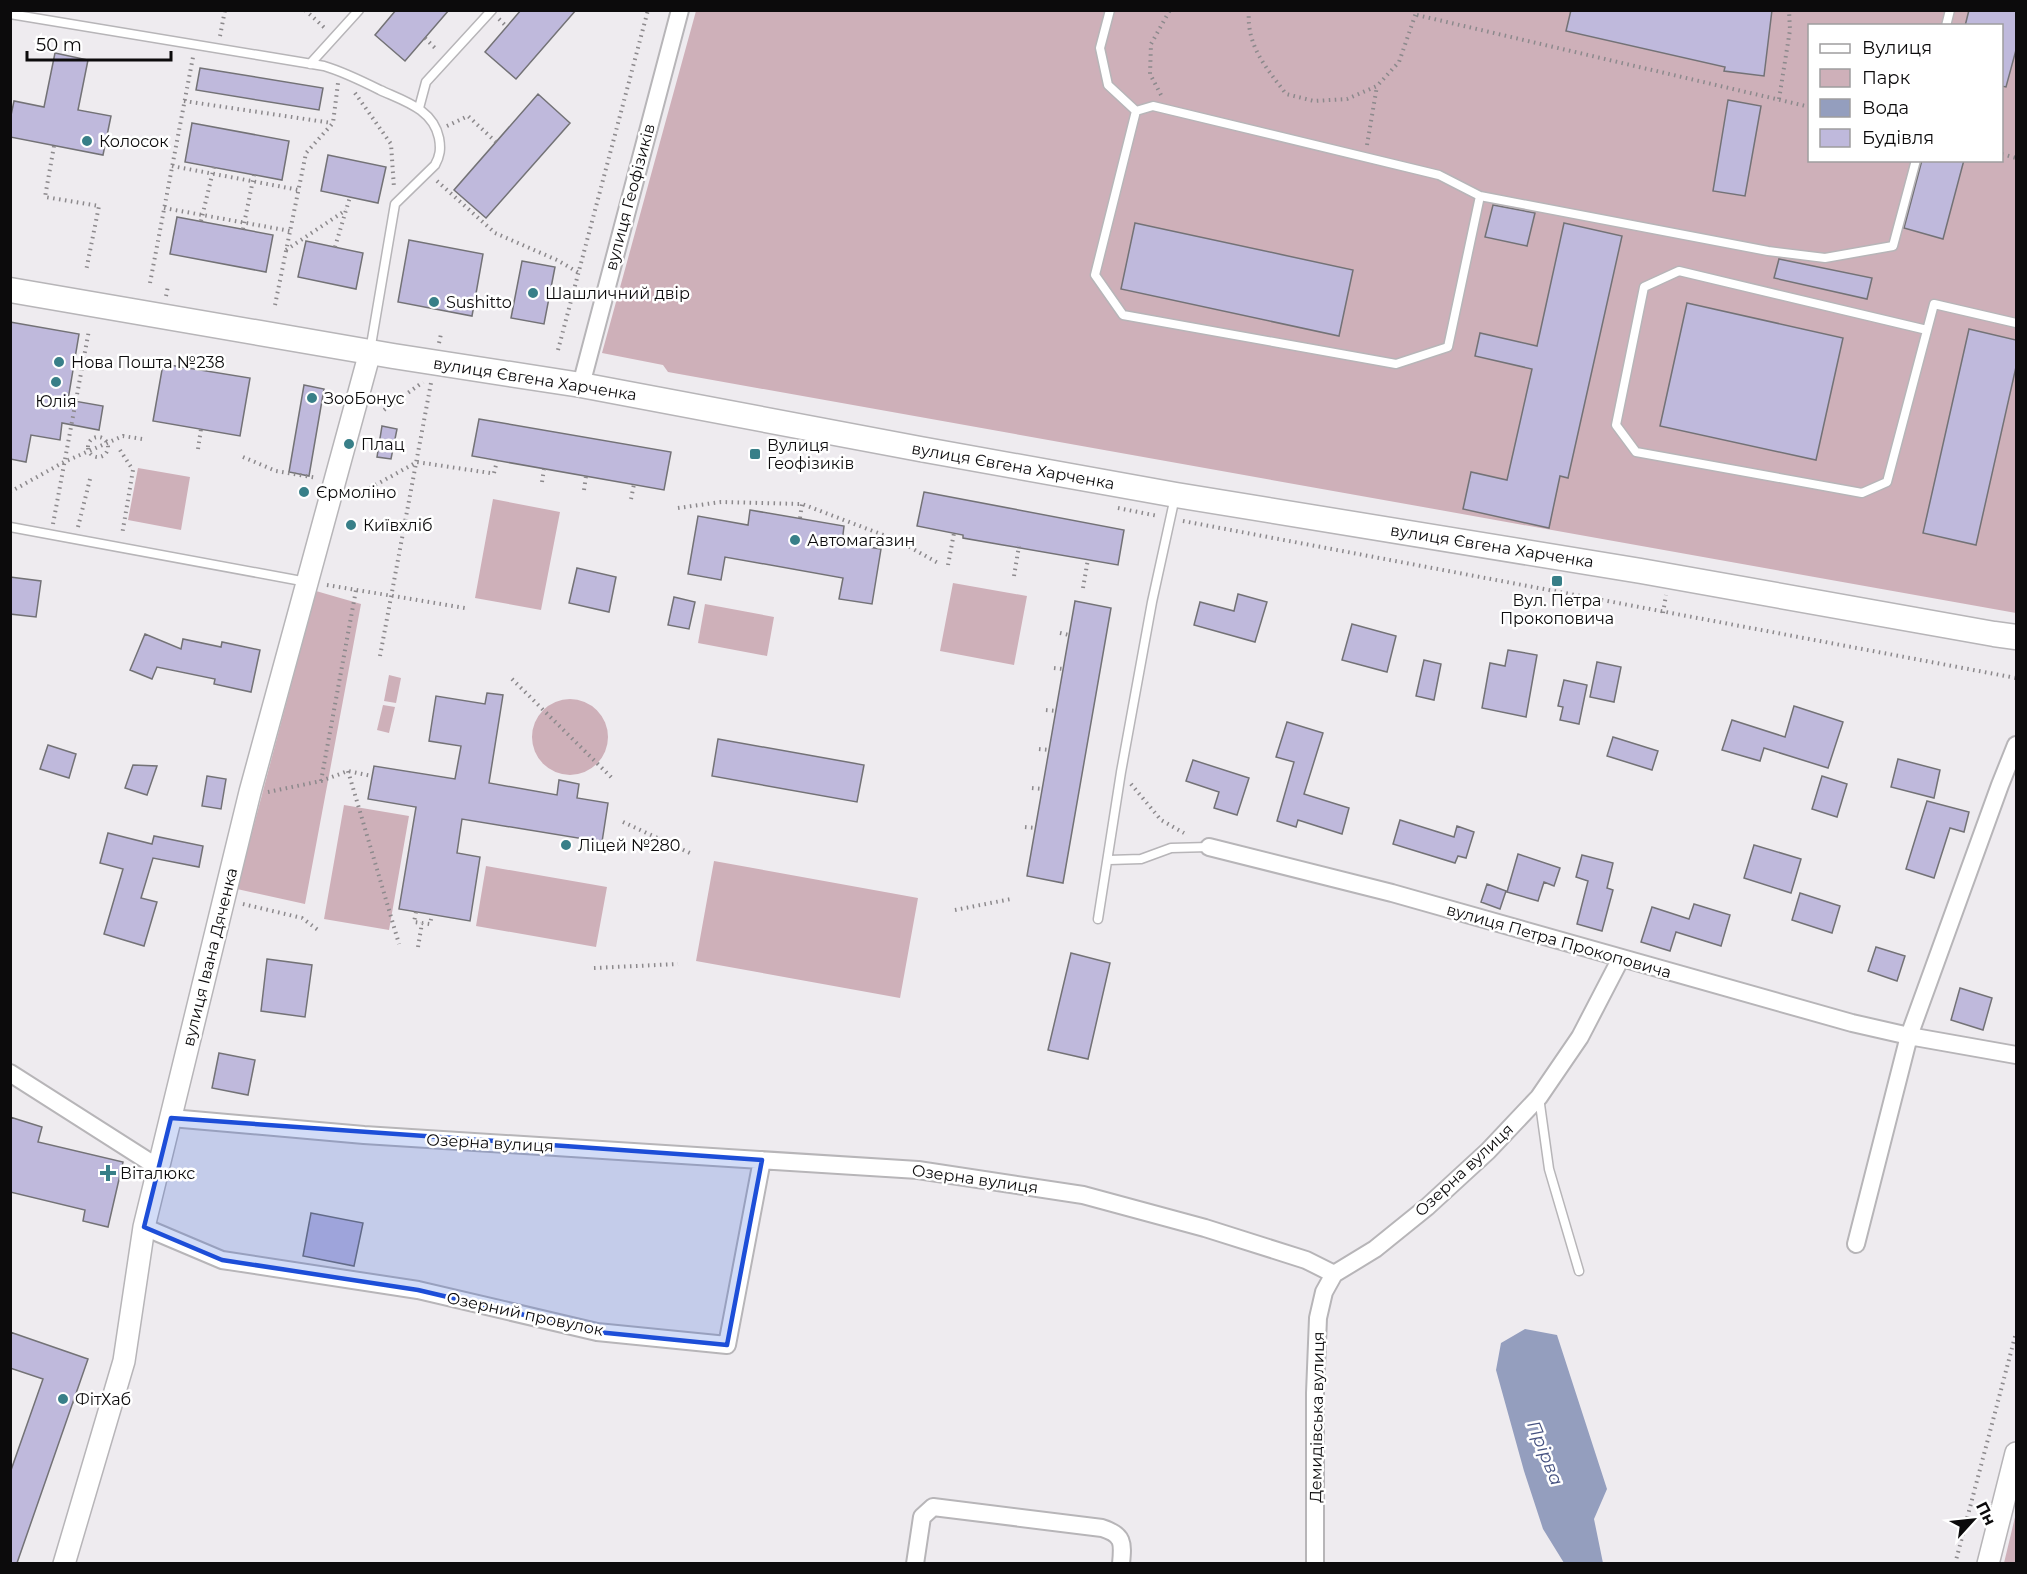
<svg xmlns="http://www.w3.org/2000/svg" width="2027" height="1574" font-family="Montserrat,sans-serif">
  <rect width="100%" height="100%" fill="#eeebef"/>
  <path fill="#ceb0b9" fill-rule="evenodd" d="M696,11H2016V613L668,372L663,365L602,353ZM1810,26H2002V160H1810Z
    M138,468L190,477L181,530L128,520Z
    M493,499L560,512L541,610L475,598Z
    M953,583L1027,596L1014,665L940,651Z
    M316,591L361,604L305,904L237,889Z
    M705,604L774,617L767,656L698,643Z
    M389,675L401,678L396,703L384,701Z
    M532 737a38 38 0 1 1 76 0a38 38 0 1 1-76 0Z
    M383,705L395,707L389,733L377,730Z
    M344,805L409,816L389,930L324,919Z
    M714,861L918,898L900,998L696,961Z
    M486,866L607,887L596,947L476,926Z
    M2016,1513V1563H2004Z"/>
  <path fill="#949ebe" d="M1525,1329L1557,1335L1607,1489L1594,1519L1603,1563H1564L1543,1529L1524,1471L1496,1370L1501,1343Z"/>
  <path fill="#bfb9dc" stroke="#737276" stroke-width="1.5" d="M396,10H449L405,61L375,35Z
    M521,10H576L516,79L485,52Z
    M1571,10H1772L1764,76L1724,71L1725,67L1566,31Z
    M1969,10H2016V50L2006,87L2001,86V26H1965Z
    M55,53L88,60L78,110L111,116L103,155L10,137V120L14,101L44,107Z
    M200,68L323,88L319,110L196,90Z
    M538,94L570,123L486,218L454,190Z
    M1728,100L1761,106L1745,196L1713,191Z
    M192,123L289,141L282,180L185,162Z
    M328,155L386,167L378,203L321,191Z
    M1922,160H1964L1943,239L1904,228Z
    M1493,205L1535,213L1527,246L1485,237Z
    M177,217L273,235L266,272L170,254Z
    M1135,223L1353,270L1339,336L1121,289Z
    M1564,223L1622,236L1568,478L1560,476L1549,528L1463,509L1471,472L1507,480L1532,369L1475,356L1480,333L1537,346Z
    M409,240L483,254L472,316L398,302Z
    M306,241L363,253L356,289L298,277Z
    M1779,259L1872,278L1867,299L1774,278Z
    M522,261L555,267L544,324L511,318Z
    M1687,303L1843,338L1816,460L1660,426Z
    M10,322L79,334L68,400L103,406L99,430L62,423L60,440L31,435L26,462L10,459Z
    M1969,329L2016,340V367L1976,545L1923,533Z
    M163,364L250,378L240,436L153,421Z
    M304,385L324,389L309,476L289,472Z
    M479,419L671,452L664,490L472,456Z
    M382,426L397,429L391,459L377,457Z
    M924,492L1124,530L1118,565L1003,545L963,538V535L917,526Z
    M750,510L844,526L842,543L881,549L872,604L839,599L843,578L725,557L721,580L688,574L698,516L748,525Z
    M577,568L616,577L609,612L569,603Z
    M10,577L41,581L36,617L10,614Z
    M1238,594L1267,602L1255,642L1194,625L1200,602L1234,611Z
    M674,597L695,602L689,629L668,625Z
    M1075,601L1111,608L1063,883L1027,876Z
    M1352,624L1396,636L1387,672L1342,660Z
    M145,634L181,649L183,639L221,647L222,642L260,650L251,692L214,684L215,679L157,667L152,679L130,670Z
    M1508,650L1537,655L1526,717L1482,708L1490,663L1505,666Z
    M1424,660L1441,664L1434,700L1416,696Z
    M1597,662L1621,667L1614,702L1590,697Z
    M1564,680L1587,685L1579,724L1560,720L1563,707L1558,706Z
    M487,693L503,695L489,783L557,795L559,780L579,784L577,798L608,803L602,842L462,819L457,853L480,857L470,921L399,909L416,807L368,799L374,766L455,779L461,746L429,741L436,696L485,704Z
    M1794,706L1843,722L1828,768L1764,748L1760,761L1722,750L1732,720L1785,737Z
    M1287,722L1323,733L1304,794L1349,808L1342,834L1298,820L1296,827L1277,821L1294,762L1276,757Z
    M1613,737L1658,751L1652,770L1607,756Z
    M718,739L864,765L857,802L712,776Z
    M48,745L76,754L69,778L40,769Z
    M1898,759L1940,770L1934,798L1891,787Z
    M1193,760L1249,778L1237,815L1214,808L1219,792L1186,781Z
    M133,765L157,766L147,795L125,788Z
    M207,776L226,779L221,809L202,806Z
    M1822,776L1847,784L1837,817L1812,809Z
    M1927,801L1969,812L1964,832L1950,828L1934,878L1906,869Z
    M1400,820L1454,837L1457,826L1474,832L1466,858L1458,856L1455,863L1393,844Z
    M108,833L152,844L154,836L203,846L199,867L153,858L141,898L157,902L144,946L104,934L123,869L100,863Z
    M1754,845L1801,859L1791,893L1744,878Z
    M1518,854L1560,868L1554,886L1544,882L1538,901L1507,892Z
    M1582,855L1613,863L1607,888L1613,890L1602,931L1577,924L1588,881L1576,877Z
    M1487,884L1506,891L1500,909L1481,902Z
    M1800,893L1840,906L1832,933L1792,920Z
    M1694,904L1730,915L1721,946L1676,932L1670,951L1641,942L1652,907L1689,919Z
    M1876,947L1905,956L1897,981L1868,971Z
    M1071,953L1110,963L1088,1059L1048,1050Z
    M267,959L312,965L305,1017L261,1011Z
    M1960,988L1992,998L1983,1030L1951,1020Z
    M219,1053L255,1060L248,1095L212,1088Z
    M10,1117L42,1127L38,1142L123,1162L108,1227L83,1221L85,1210L10,1192Z
    M311,1213L363,1223L354,1266L303,1256Z
    M10,1332L88,1359L17,1563H10V1473L43,1379L10,1368Z"/>
  <g fill="none" stroke-linecap="round" stroke-linejoin="round">
    <g stroke="#b7b5b8" stroke-width="11">
      <path id="service" d="M1110,10L1100,48L1108,85L1136,111L1095,275L1123,315L1396,364L1448,347L1480,196L1768,251L1825,258L1893,246L1916,160
        M10,14L324,66C344,72 362,81 380,90C404,101 433,109 439,138C441,149 440,156 435,165L395,204L370,351
        M1946,26L1950,10
        M310,64L359,10
        M419,108L426,82L492,10
        M1136,111L1153,106L1439,175L1480,196
        M1927,330L1679,271L1644,287L1616,425L1636,452L1862,493L1887,482L1934,304L2016,323
        M10,527L307,582
        M1109,860L1141,859L1171,848L1209,847
        M1098,919L1121,772L1152,602L1175,497
        M1539,1097L1549,1169L1579,1271"/>
    </g>
    <g stroke="#b7b5b8" stroke-width="20">
      <path id="minor" d="M581,385L680,10
        M1209,847L1392,893L1852,1023L1909,1036L2016,1055
        M10,1073L159,1168
        M171,1118L364,1135L918,1170L1083,1195L1205,1228L1306,1260L1334,1274L1375,1249L1427,1207L1488,1151L1539,1097L1580,1037L1621,958
        M144,1227L222,1260L418,1290L597,1332L727,1345L762,1160
        M1856,1244L1909,1036L2000,785L2016,745
        M915,1564L922,1517L933,1507L1102,1528C1124,1535 1123,1543 1121,1564
        M1315,1564V1393L1318,1318L1324,1292L1334,1274"/>
    </g>
    <g stroke="#b7b5b8" stroke-width="24">
      <path id="tertiary" d="M64,1564L124,1361L144,1227L250,792L370,352
        M1988,1564L2016,1453"/>
    </g>
    <g stroke="#b7b5b8" stroke-width="27">
      <path id="secondary" d="M10,290L393,356L581,385L920,449L1176,495L1641,571L1994,634L2016,637"/>
    </g>
    <path stroke="#8c898c" stroke-width="4" stroke-dasharray="1.5 4.5" stroke-linecap="butt" d="M305,10L327,30
      M1249,10C1246,46 1266,67 1286,94L1314,101L1347,99L1377,86L1399,62L1417,10
      M1417,15L1810,107
      M499,19L507,27
      M220,36L225,10
      M425,38L437,50
      M355,93L391,144L394,188
      M1161,95L1150,74L1151,44L1170,10
      M1779,99L1790,30L1789,10
      M184,101L332,123
      M447,126L468,116L496,142
      M1367,145L1377,86
      M54,146L45,197L99,206L86,271
      M2002,154L2016,158
      M172,166L299,190
      M437,181L495,233L557,260L579,273
      M164,208L290,231
      M201,221L214,167
      M243,229L254,175
      M335,247L350,197
      M286,250L346,210
      M150,283L193,57
      M166,296L168,286
      M275,305L306,153L333,123L338,83
      M439,343L441,334
      M558,350L648,10
      M384,410L423,382
      M88 447a10 10 0 1 1 20 0a10 10 0 1 1-20 0Z
      M198,449L201,429
      M120,450L133,470L122,535
      M243,457L276,471L317,478
      M494,473L497,461
      M542,482L544,469
      M370,488L417,462L490,473
      M584,490L586,476
      M10,492L64,462L123,436L142,439
      M631,499L634,484
      M678,508L721,502L802,504L899,541L938,563
      M1118,508L1158,516
      M800,518L802,504
      M1183,521L2016,678
      M53,524L89,330
      M78,527L90,479
      M948,565L954,533
      M1014,576L1019,546
      M327,585L465,608
      M1083,588L1088,559
      M1663,613L1666,595
      M1060,633L1069,635
      M380,656L431,383
      M1054,668L1063,669
      M512,679L613,779
      M1046,710L1056,711
      M1039,749L1049,750
      M348,771L399,944
      M321,781L356,590
      M1131,784L1161,820L1184,833
      M1032,788L1042,789
      M268,792L321,781L348,771L372,776
      M623,822L692,854
      M1025,827L1035,828
      M243,904L302,918L318,930
      M955,910L1011,899
      M416,912L414,922L430,924L432,915
      M418,947L422,923
      M594,968L678,964
      M121,1173L137,1176
      M73,1401L84,1405
      M1955,1564L2016,1333"/>
    <use href="#service" stroke="#fff" stroke-width="8"/>
    <use href="#minor" stroke="#fff" stroke-width="16"/>
    <use href="#tertiary" stroke="#fff" stroke-width="21"/>
    <use href="#secondary" stroke="#fff" stroke-width="24"/>
  </g>
  <path fill="#1d4ed8" fill-opacity="0.2" stroke="#1d4ed8" stroke-width="4.5" stroke-linejoin="round" d="M171,1118L762,1160L727,1345L597,1332L418,1290L222,1260L144,1227Z"/>
  <g fill="#387f88" stroke="#fff" stroke-width="2">
    <circle cx="87" cy="141" r="6"/>
    <circle cx="533" cy="293" r="6"/>
    <circle cx="434" cy="302" r="6"/>
    <circle cx="59" cy="362" r="6"/>
    <circle cx="56" cy="382" r="6"/>
    <circle cx="312" cy="398" r="6"/>
    <circle cx="349" cy="444" r="6"/>
    <rect x="749" y="448" width="12" height="12" rx="3"/>
    <circle cx="304" cy="492" r="6"/>
    <circle cx="351" cy="525" r="6"/>
    <circle cx="795" cy="540" r="6"/>
    <rect x="1551" y="575" width="12" height="12" rx="3"/>
    <circle cx="566" cy="845" r="6"/>
    <path d="M105 1164h6v6h6v6h-6v6h-6v-6h-6v-6h6z"/>
    <circle cx="63" cy="1399" r="6"/>
  </g>
  <g text-anchor="middle" dominant-baseline="central" stroke-width="5" stroke-linejoin="round" paint-order="stroke">
    <g font-size="16" fill="#0c0b0c" stroke="#fff" text-anchor="start">
      <text x="99" y="141">Колосок</text>
      <text x="545" y="293">Шашличний двір</text>
      <text x="446" y="302">Sushitto</text>
      <text x="71" y="362">Нова Пошта №238</text>
      <text x="324" y="398">ЗооБонус</text>
      <text x="56" y="401" text-anchor="middle">Юлія</text>
      <text x="361" y="444">Плац</text>
      <text x="767" y="445">Вулиця<tspan x="767" dy="18">Геофізиків</tspan></text>
      <text x="316" y="492">Єрмоліно</text>
      <text x="363" y="525">Київхліб</text>
      <text x="807" y="540">Автомагазин</text>
      <text x="1557" y="600" text-anchor="middle">Вул. Петра<tspan x="1557" dy="18">Прокоповича</tspan></text>
      <text x="578" y="845">Ліцей №280</text>
      <text x="120" y="1173">Віталюкс</text>
      <text x="75" y="1399">ФітХаб</text>
    </g>
    <g font-size="16" fill="#0c0b0c" stroke="#fff">
      <text transform="translate(630 197) rotate(-75)">вулиця Геофізиків</text>
      <text transform="translate(535 379) rotate(9)">вулиця Євгена Харченка</text>
      <text transform="translate(1013 466) rotate(10)">вулиця Євгена Харченка</text>
      <text transform="translate(1492 546) rotate(9)">вулиця Євгена Харченка</text>
      <text transform="translate(1559 941) rotate(16)">вулиця Петра Прокоповича</text>
      <text transform="translate(210 957) rotate(-76)">вулиця Івана Дяченка</text>
      <text transform="translate(490 1143) rotate(3)">Озерна вулиця</text>
      <text transform="translate(1464 1170) rotate(-43)">Озерна вулиця</text>
      <text transform="translate(975 1179) rotate(8)">Озерна вулиця</text>
      <text transform="translate(525 1314) rotate(12)">Озерний провулок</text>
      <text transform="translate(1317 1417) rotate(-89)">Демидівська вулиця</text>
    </g>
    <g font-size="18" font-style="italic" fill="#465281" stroke="#fff">
      <text transform="translate(1545 1453) rotate(68)">Прірва</text>
    </g>
  </g>
  <rect width="2027" height="1574" fill="none" stroke="#0c0b0c" stroke-width="24"/>
  <rect x="1808" y="24" width="195" height="138" fill="#ffffff" stroke="#9e9d9e" stroke-width="1.5"/>
  <rect x="1820" y="44" width="30" height="9" fill="#ffffff" stroke="#9e9d9e" stroke-width="1.5"/>
  <text x="1862" y="54" font-size="18" fill="#0c0b0c">Вулиця</text>
  <rect x="1820" y="69" width="30" height="18" fill="#ceb0b9" stroke="#9e9d9e" stroke-width="1.5"/>
  <text x="1862" y="84" font-size="18" fill="#0c0b0c">Парк</text>
  <rect x="1820" y="99" width="30" height="18" fill="#949ebe" stroke="#9e9d9e" stroke-width="1.5"/>
  <text x="1862" y="114" font-size="18" fill="#0c0b0c">Вода</text>
  <rect x="1820" y="129" width="30" height="18" fill="#bfb9dc" stroke="#9e9d9e" stroke-width="1.5"/>
  <text x="1862" y="144" font-size="18" fill="#0c0b0c">Будівля</text>
  <g transform="translate(1973 1520) rotate(63)" stroke="#ffffff" stroke-width="4.5" paint-order="stroke">
  <path d="M0-4.5L10 22L0 15L-10 22Z" fill="#0c0b0c"/>
  <text y="-9" font-size="16" font-weight="bold" text-anchor="middle" fill="#0c0b0c">Пн</text>
  </g>
  <path d="M27 51v9h144v-9" fill="none" stroke="#0c0b0c" stroke-width="3"/>
  <text x="36" y="51" font-size="18" fill="#0c0b0c" stroke="#ffffff" stroke-width="4.5" paint-order="stroke">50 m</text>
</svg>
